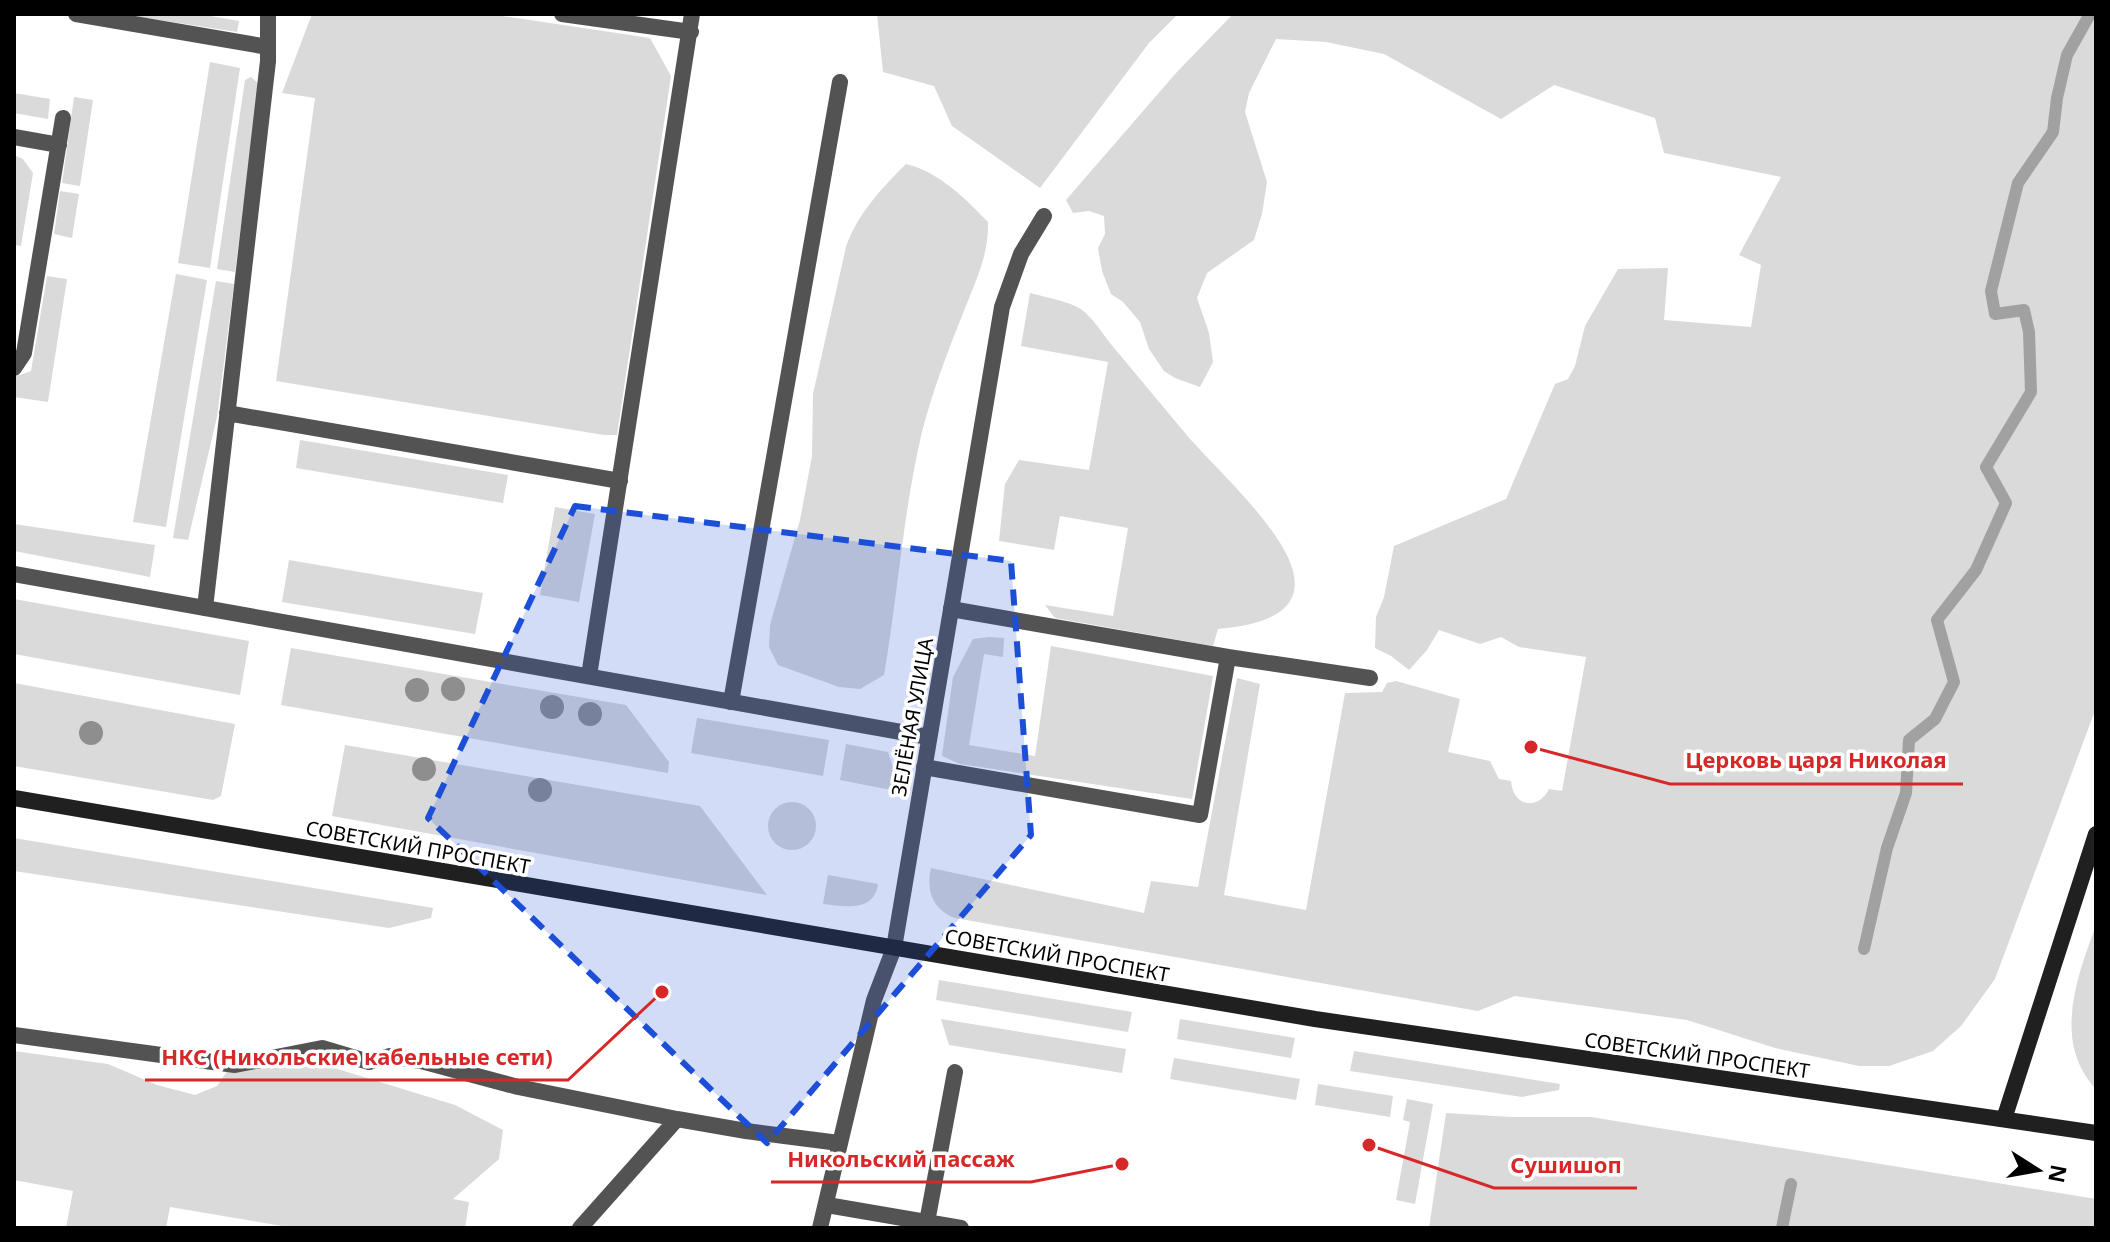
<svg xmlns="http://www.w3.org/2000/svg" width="2110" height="1242" font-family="'Noto Sans',sans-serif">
  <rect width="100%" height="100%" fill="#fff"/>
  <path fill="#dadada" d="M121,14H199L239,21L237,32Z
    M312,14H489L650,38L671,76L617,435H604L276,381L315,98L282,93Z
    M877,14H1178L1149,43L1040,188L952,126L934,86L883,72Z
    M1233,14H2096V708L1995,979L1961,1026L1933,1051L1889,1066H1859L1775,1048L1687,1020L1515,996L1478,1011L955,918C932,909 926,890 931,868L1144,913L1151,881L1198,887L1237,678L1260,684L1224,895L1306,910L1345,693L1382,692L1387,683L1396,681L1460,699L1448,752L1490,761L1499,779L1511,781C1513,807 1538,811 1549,789L1562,791L1586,657L1519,647L1501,637L1480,644L1439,630L1427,650L1409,670L1391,656L1375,648L1376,617L1384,597L1394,546L1506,499L1555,384L1568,379L1575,366L1585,326L1618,269L1668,268L1664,320L1751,327L1761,265L1739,255L1781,177L1664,153L1655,118L1554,85L1501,119L1384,54L1326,42L1276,39L1249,93L1245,112L1267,182L1262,214L1254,240L1207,273L1197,298L1209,333L1213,362L1200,387L1175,378L1164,371L1149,349L1140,322L1123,302L1111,294L1102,271L1098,248L1105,234L1104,216L1089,211L1073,213L1066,200L1176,73Z
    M210,62L240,68L210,268L178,263Z
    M251,77L259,84L235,272L217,269L245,80Z
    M14,93L50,99L48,119L14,113Z
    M74,97L93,100L80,186L62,183Z
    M14,155L23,159L33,173L21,246L14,245Z
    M906,164C939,172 965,198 988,222C989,257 974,284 962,316C947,353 932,393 922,432C903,512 898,594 884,675L860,689L839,687L778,665L769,647L770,625L800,520L812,456L813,394L846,247C857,214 882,188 906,164Z
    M60,191L79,194L72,238L54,234Z
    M176,274L207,280L166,527L133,522Z
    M47,276L67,279L48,402L14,397V377L31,371Z
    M216,281L234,284L217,417L188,540L173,538Z
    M1030,293C1044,297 1072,302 1082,310C1093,318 1102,333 1110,343C1135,373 1160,403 1185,433C1231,488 1387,615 1218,629L1213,646L1055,618L1045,605L1113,616L1128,528L1060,516L1054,550L999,541L1005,484L1019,460L1089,470L1108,362L1021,346Z
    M300,440L508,475L503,503L296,468Z
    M555,507L595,514L579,602L540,595Z
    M14,524L155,545L150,577L14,551Z
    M289,560L483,593L475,634L282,602Z
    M14,599L249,641L240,695L14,654Z
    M989,637L1004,638L1003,657L984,654L969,745L1035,756L1051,646L1213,676L1192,799L960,764L942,756L953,677L973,639Z
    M291,648L626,705L669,762L668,773L281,705Z
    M14,683L235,724L221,796L213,800L14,766Z
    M697,718L829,740L823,776L691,753Z
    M846,744L888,752L894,771L896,791L840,780Z
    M345,745L700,806L767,895L332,816Z
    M768 826a24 24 0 1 1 48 0a24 24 0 1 1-48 0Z
    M14,838L433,908L431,918L389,928L14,871Z
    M828,875L878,884C874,913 844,906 823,904Z
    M2096,925V1089C2052,1042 2077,977 2096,925Z
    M939,980L1132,1012L1128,1032L936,1000Z
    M941,1019L1126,1049L1122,1073L949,1045Z
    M1180,1019L1295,1038L1291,1058L1177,1039Z
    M14,1051L108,1064L157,1085L195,1095L217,1086L228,1070L318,1063L455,1105L503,1130L499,1159L453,1199L469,1202L465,1228H294L170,1207L166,1228H66L73,1191L14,1180Z
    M1354,1051L1560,1084L1559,1090L1522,1097L1350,1071Z
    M1174,1058L1300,1079L1296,1100L1170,1079Z
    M1318,1084L1393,1096L1390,1117L1315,1105Z
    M1407,1099L1433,1104L1415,1204L1396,1200L1410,1122L1403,1120Z
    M1446,1113L1511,1117H1591L2096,1199V1228H1429Z"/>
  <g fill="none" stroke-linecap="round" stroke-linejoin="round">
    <path stroke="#a1a1a1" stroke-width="12" d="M1864,949L1887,848L1906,793L1909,740L1935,719L1954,682L1937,620L1976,570L2006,503L1986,467L2031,392L2029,332L2024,310L1995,314L1991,291L2018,183L2053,132L2057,98L2067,55L2090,14
      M1782,1228L1791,1184"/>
    <path stroke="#535353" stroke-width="16" d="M76,14L268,47
      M14,137L59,145
      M14,368L24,353L63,118
      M227,413L620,481
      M205,608L268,61V14
      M951,609L1228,657L1370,678
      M731,702L840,82
      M924,767L1200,815L1228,657
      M14,1035L235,1065L322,1048L369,1062L390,1056L421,1061L518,1087L677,1119L746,1131L839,1143
      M827,1205L961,1228
      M927,1222L955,1072
      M580,1228L677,1119"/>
    <path stroke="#535353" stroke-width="16" d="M562,14L691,32
      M14,574L929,737
      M589,676L692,14
      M820,1228L874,1000L894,948L1002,307L1021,254L1044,216"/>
    <path stroke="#202020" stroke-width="16" d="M14,798L1315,1019L2096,1133
      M2004,1119L2096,834"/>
  </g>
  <g fill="#8e8e8e">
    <circle cx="453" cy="689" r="12"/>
    <circle cx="417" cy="690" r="12"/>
    <circle cx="552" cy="707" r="12"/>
    <circle cx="590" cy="714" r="12"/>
    <circle cx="91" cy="733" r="12"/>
    <circle cx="424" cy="769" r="12"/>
    <circle cx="540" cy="790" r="12"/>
  </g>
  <path fill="#1d4ed8" fill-opacity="0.2" stroke="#1d4ed8" stroke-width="6" stroke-dasharray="16 10" stroke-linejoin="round" d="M575,506L1011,561L1031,835L767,1143L428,818Z"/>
  <g text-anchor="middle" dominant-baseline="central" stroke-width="7" stroke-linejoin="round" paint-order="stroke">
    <g font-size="20" fill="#000" stroke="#fff">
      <text transform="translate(912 717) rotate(-80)">ЗЕЛЁНАЯ УЛИЦА</text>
      <text transform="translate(418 847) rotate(10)">СОВЕТСКИЙ ПРОСПЕКТ</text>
      <text transform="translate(1057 955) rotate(10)">СОВЕТСКИЙ ПРОСПЕКТ</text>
      <text transform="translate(1697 1055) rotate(8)">СОВЕТСКИЙ ПРОСПЕКТ</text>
    </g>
  </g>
  <path fill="none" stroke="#d62828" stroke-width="3" d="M1531 747L1670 784H1963M662 992L568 1080H145M1122 1164L1031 1182H771M1369 1145L1494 1188H1637"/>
  <g fill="#d62828" stroke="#fff" stroke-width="3">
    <circle cx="1531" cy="747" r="8"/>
    <circle cx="662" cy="992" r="8"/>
    <circle cx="1122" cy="1164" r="8"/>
    <circle cx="1369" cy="1145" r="8"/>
  </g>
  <g font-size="22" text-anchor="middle" font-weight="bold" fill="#d62828" stroke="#fff" stroke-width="7" stroke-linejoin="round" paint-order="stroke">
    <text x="1816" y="768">Церковь царя Николая</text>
    <text x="357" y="1065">НКС (Никольские кабельные сети)</text>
    <text x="901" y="1167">Никольский пассаж</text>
    <text x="1566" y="1173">Сушишоп</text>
  </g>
  <rect width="2110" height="1242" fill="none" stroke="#000000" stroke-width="32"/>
  <g transform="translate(2038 1170) rotate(101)" stroke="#ffffff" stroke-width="6" paint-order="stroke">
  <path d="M0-6L14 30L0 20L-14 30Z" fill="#000000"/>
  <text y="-12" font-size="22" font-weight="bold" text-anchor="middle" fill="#000000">N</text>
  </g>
</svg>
